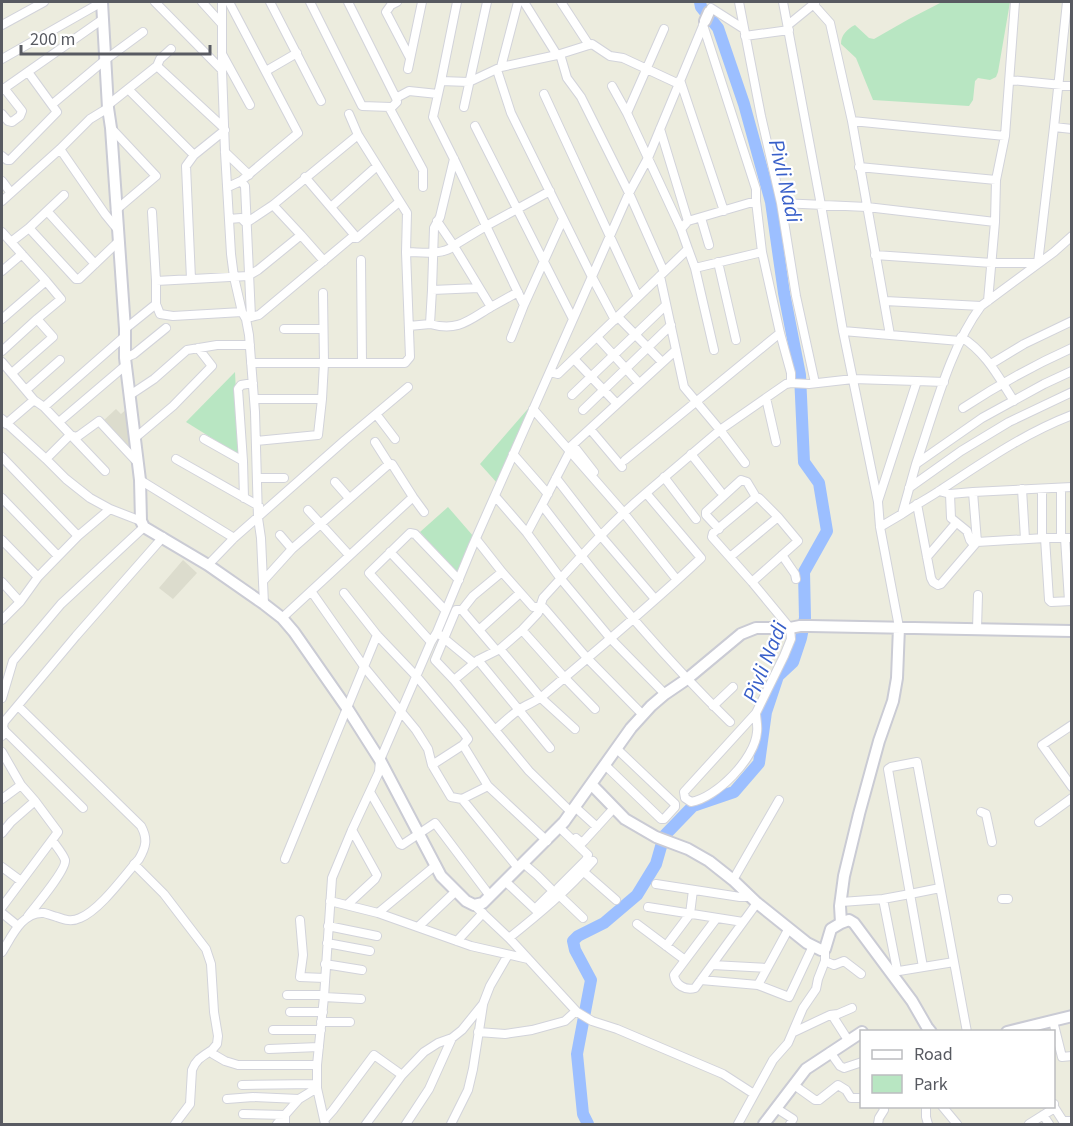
<svg xmlns="http://www.w3.org/2000/svg" width="1073" height="1126" font-family="'Source Sans 3',sans-serif">
  <rect width="100%" height="100%" fill="#ececde"/>
  <path fill="#dcdccd" d="M128,408L132,453L103,421L116,409L121,414Z
    M183,560L197,573L173,599L159,588Z"/>
  <path fill="#b8e6c2" d="M942,2H1010L998,72L996,77L990,80L978,78L975,81L973,100L969,106L873,100L856,58L841,44C841,35 847,29 855,25L869,38L874,39L909,19Z
    M235,372L239,455L186,422Z
    M533,403L498,484L480,464Z
    M448,507L474,537L458,574L420,532Z"/>
  <g fill="none" stroke-linecap="round" stroke-linejoin="round">
    <path stroke="#9cbfff" stroke-width="12" d="M588,1124L583,1114L577,1054L591,980L575,950L573,941L578,936L604,923L637,895L656,864L664,836L693,806L734,792L759,763L766,712L778,676L793,662L801,638L805,618L804,572L827,531L819,483L804,462L800,375L784,293L771,202L744,104L718,28L701,7L700,2"/>
    <g stroke="#d2d3da" stroke-width="10">
      <path id="street" d="M155,2L222,70
        M202,2L221,23
        M222,2V70L225,152L231,254L234,277L242,312L246,319L249,335L255,412L258,518L261,538L264,604
        M229,2L298,133L241,181
        M270,2L321,101
        M310,2L362,106L391,107
        M348,2L396,98L397,102L390,109L423,170V187
        M397,2L391,5L386,12L410,58
        M561,2L589,45
        M739,2L761,116L781,203L796,296L815,383
        M783,2L821,205L843,331L878,502L880,527L899,627
        M1067,2L1054,127L1072,129
        M813,4L830,23L852,121L890,335
        M711,8L744,29
        M2,25L44,2
        M788,25L815,3
        M664,29L627,113L681,229
        M745,36L789,30
        M222,54L250,105
        M560,54L567,78L581,97L629,193L664,272
        M557,55L592,44L610,56L623,58L679,84
        M2,59L102,2
        M157,66L224,128
        M501,67L518,2
        M408,69L422,2
        M497,70L511,113L592,277L615,320
        M266,71L297,53
        M680,80L724,211
        M1010,80L1072,86
        M441,81L457,2
        M612,86L627,113
        M128,89L194,155
        M2,90L103,19
        M544,94L638,297
        M396,98L409,91L438,94
        M55,102L105,60L143,32
        M108,105L157,66L160,59L171,49
        M464,107L487,2
        M2,114L8,121L12,122L20,116L22,111L4,88
        M852,121L1005,136
        M475,126L573,319
        M111,128L156,176L116,210
        M660,129L688,221L756,201V189L703,25
        M60,149L105,214L118,230
        M225,152L249,175
        M2,156L7,160H10L57,112L28,72
        M859,167L996,180
        M305,177L357,238
        M2,181L11,193
        M228,187L241,181L245,186L251,317L248,318
        M2,201L60,149L90,119L108,108
        M756,201L762,252L780,333L791,373V383
        M781,203L867,207L995,222
        M331,207L377,166
        M47,211L95,264
        M152,212L156,281
        M701,218L709,245
        M229,219L241,218L246,223L273,205L358,135
        M29,228L76,279H79L119,241
        M2,232L46,281L2,319
        M301,235L324,261
        M11,242L29,228L64,195
        M688,249L695,268L714,350
        M406,252C421,252 441,256 454,246L437,221
        M875,255L992,263H1038L1054,127
        M361,260L362,363
        M718,262L736,340
        M695,268L762,252
        M2,271L22,254
        M660,276L684,387L720,430L745,463
        M191,279L186,166L194,155L225,130
        M432,290L434,228L440,217L454,159
        M518,292L491,307L454,246L458,243L486,226L550,191
        M885,301L981,306
        M988,301L995,222L996,180L1005,136L1015,2
        M156,304L160,314L173,316L242,312
        M524,305L563,219
        M251,317L259,315L351,238H357L399,202
        M618,317L662,362
        M430,324C458,332 469,320 491,307
        M409,326L430,324L432,290L479,288
        M125,329L156,304V281L248,276L258,270L301,235L273,205
        M284,329H323
        M843,331L960,341
        M597,337L639,383
        M961,337C986,352 999,378 1014,401
        M511,338L524,305L454,159L433,117L441,81L469,82L501,67L557,55L524,2
        M2,351L37,319
        M125,358L134,354L166,328
        M574,359L617,404
        M2,362L34,400L44,407L125,336
        M251,363H405L410,357L406,252L407,213L358,135L349,114
        M991,364L1024,344L1072,321
        M550,372L558,374L688,249L681,229L688,221
        M12,373L53,337L37,319L61,299L46,281
        M917,381L944,382
        M26,390L60,360
        M130,395L154,379L187,350L217,345H250
        M572,395L666,305
        M766,398L776,442
        M254,399H322L324,363L323,293
        M44,407L105,471
        M963,408C998,385 1034,365 1072,348
        M533,409L623,512L677,580
        M583,410L671,325
        M376,414L395,439
        M2,419L46,459L66,479L90,498L110,509L141,521
        M59,422L126,365
        M6,424L34,400
        M590,429L622,467
        M135,438L173,406L212,366L198,348
        M204,439L243,461L244,498
        M256,441L318,435L322,399
        M375,442L389,464H392L413,497L424,512
        M573,445L594,472
        M568,449L676,350
        M513,454L548,494
        M691,454L720,491
        M2,457L78,536
        M46,459L70,435L77,437L99,421L138,463
        M176,459L259,506
        M625,460L780,333
        M243,461L238,389L241,385L253,383
        M916,464C934,413 949,349 981,306L1054,252L1072,236
        M664,477L696,519
        M258,478H284
        M556,478L601,536L655,599
        M140,480L234,538
        M335,482L349,498
        M909,488L961,451L1009,422L1072,392
        M1061,488V538
        M1022,489L1025,539
        M939,491L950,494L973,492L977,542L1045,538H1072
        M973,492L1072,487
        M646,493L720,430L786,384L791,383L809,384L853,379L917,381L878,501
        M950,494L951,518L967,531L970,540L974,545
        M495,496L527,533L561,579L611,639L665,694
        M2,498L58,556
        M917,504L931,578L933,582L938,585L941,584L977,542
        M542,505L570,451
        M308,510L349,555
        M902,514C915,505 929,498 942,489C985,461 1023,434 1072,415
        M880,527L902,514L916,464L982,418L1044,384L1072,371
        M719,529L706,515V512L741,480L747,482L756,497
        M527,533L542,505C600,582 661,655 730,722
        M280,535L292,549
        M1042,538V489
        M1045,538L1049,600L1051,602L1072,601
        M1065,538L1069,601
        M476,539L502,572L533,607H540L543,598C576,562 608,525 646,493L701,558C650,606 597,650 544,695C537,701 528,704 520,709C511,715 503,723 495,730L454,680L435,660L456,610H462L473,596L502,572
        M2,540L38,577
        M390,552L445,610
        M782,555L795,574L796,579
        M730,557L778,517
        M927,557L956,523
        M208,565L234,538L345,440L408,387
        M264,580L292,549L389,464
        M2,582L20,602
        M752,582L798,541L778,517L759,498L756,497L713,533L712,537L752,582L790,628L791,639L784,656L756,713L684,792L685,798L691,802C716,798 755,759 757,732C758,726 756,719 756,713
        M311,591L365,668L416,730L428,749L432,765
        M344,593L377,635L417,677L463,732L468,739L463,745L488,786L547,841
        M462,610L496,650
        M282,618L413,497
        M2,620L20,602L38,577L78,536L110,509
        M977,629L978,595
        M479,630L520,593
        M522,630L564,677L595,709
        M440,635L474,663
        M431,642L369,573L410,533L415,534L459,580
        M500,649L541,698L575,729
        M478,660L550,748
        M454,680L478,660L500,649L522,630L538,613L540,607L544,608L587,658L643,715
        M2,698L13,661L61,604L144,527
        M713,706L733,687
        M1072,725L1042,745L1072,787
        M495,730L529,771L571,812
        M5,731L83,808
        M2,736L5,731L3,727L4,722L76,636L163,537
        M463,745L432,765L451,797L462,799L518,868
        M2,752L21,785L35,801L58,832L2,907
        M605,765L661,819H664L675,807V804L617,749
        M370,792L400,844L402,845L435,823L490,896
        M2,799L21,785
        M462,799L488,786
        M575,807L597,827
        M981,812L986,814L992,842
        M1039,822L1072,798
        M2,833L11,822L35,801
        M576,838L582,843L584,841L614,808
        M285,859L377,635
        M523,863L537,875L553,891L535,909
        M134,864L164,894L206,949L211,964L214,1012L218,1036L217,1044L212,1050L213,1054L225,1061L238,1065H317
        M2,867L21,881
        M584,872L616,900
        M733,880L779,800
        M505,881L539,913
        M656,884L740,897H750
        M558,888L586,860L588,855L559,827
        M940,888L910,894L888,769L891,767L917,762L967,1032
        M560,896L583,918
        M1002,899H1008
        M330,901L378,913L436,865
        M841,902L883,899
        M347,905L375,879L377,875L352,830
        M474,905L509,938C539,914 568,890 593,861
        M648,907L743,922
        M2,913L18,926
        M378,913L471,946L528,959
        M28,916C35,907 67,869 65,860C63,854 56,846 52,840
        M716,919L674,975C675,985 686,991 695,988L757,903
        M300,920L303,955L300,977L325,978
        M637,924L685,960
        M328,926L377,936
        M418,927L456,891
        M509,938L577,1012L592,1021L617,1029L723,1074L754,1094
        M457,941L483,913
        M327,943L370,951
        M666,946L690,914L693,890
        M2,952C11,938 22,911 44,913C48,914 53,916 57,917C65,920 72,922 80,918C100,910 124,876 139,859C146,847 148,839 141,826L18,706
        M825,961L834,965L844,961L861,974
        M325,964L362,970
        M712,965L767,968
        M923,967L910,894L883,899L897,970L899,971L954,962
        M701,980L758,985L789,928
        M758,985L789,997L813,946
        M287,995H324
        M324,997L361,999
        M290,1012H323
        M832,1015L848,1040
        M1053,1021L1062,1057L1072,1056
        M321,1022H350
        M273,1030H321
        M478,1032L505,1034L532,1030L565,1021L576,1011
        M794,1032L830,1015L838,1014L852,1008
        M269,1049L319,1047
        M830,1052L840,1066L844,1068L862,1062
        M242,1085L317,1084
        M794,1085L815,1100H819L838,1085L846,1090L851,1098H862
        M317,1088L325,1124
        M227,1099L253,1097L299,1099
        M926,1106V1117L928,1124
        M942,1106L957,1124
        M1054,1107L1063,1121H1072
        M776,1108L793,1119L790,1124
        M243,1114L285,1115V1124
        M1043,1115L1049,1124
        M325,1119L333,1110L374,1055L402,1075
        M175,1124L190,1104L192,1070C196,1059 203,1056 212,1050
        M277,1124L299,1099L317,1088V1065L324,997L332,878L352,830L379,772L380,760L431,642L437,632L473,545L629,193L648,158L705,21
        M366,1124L402,1075L424,1052L438,1043L452,1038L462,1030L483,1004L490,986L508,955
        M406,1124L429,1089L452,1038
        M451,1124L468,1090L473,1069L483,1005
        M738,1124L773,1060L788,1043L803,1008L816,989L818,979L825,961V949
        M878,1124L879,1118L884,1110L883,1106
        M1029,1124L1053,1109L1054,1104"/>
    </g>
    <g stroke="#cacbd4" stroke-width="14">
      <path id="secondary" d="M102,2L108,108L111,128L125,329V358L140,480L141,521L144,527L208,565L264,604L282,618L294,632L347,708L380,760L441,876L466,901L474,905L483,903L564,822L631,728L651,706L665,694L687,679L741,634L756,628H790L800,626H810L1072,631
        M705,21L709,12
        M592,785L625,819L656,837L688,849L709,861L733,880L757,903L807,943L821,950L825,949L831,929L841,923L849,920L854,923L912,1001L927,1027L931,1032
        M841,923L840,906L844,876L859,814L879,741L893,701L897,678L899,627
        M1007,1032L1072,1016
        M764,1124L806,1069L862,1032"/>
    </g>
    <use href="#street" stroke="#fff" stroke-width="8"/>
    <use href="#secondary" stroke="#fff" stroke-width="10"/>
  </g>
  <g text-anchor="middle" dominant-baseline="central" stroke-width="4.5" stroke-linejoin="round" paint-order="stroke">
    <g font-size="22" font-style="italic" fill="#385fc9" stroke="#fff">
      <text transform="translate(785 181) rotate(77)">Pivli Nadi</text>
      <text transform="translate(765 662) rotate(-68)">Pivli Nadi</text>
    </g>
  </g>
  <rect width="1073" height="1126" fill="none" stroke="#585a61" stroke-width="6"/>
  <rect x="860" y="1030" width="195" height="78" fill="#ffffff" stroke="#bcbdc0" stroke-width="1.5"/>
  <rect x="872" y="1050" width="30" height="9" fill="#ffffff" stroke="#bcbdc0" stroke-width="1.5"/>
  <text x="914" y="1060" font-size="18" fill="#585a61">Road</text>
  <rect x="872" y="1075" width="30" height="18" fill="#b8e6c2" stroke="#bcbdc0" stroke-width="1.5"/>
  <text x="914" y="1090" font-size="18" fill="#585a61">Park</text>
  <path d="M21 45v9h189v-9" fill="none" stroke="#585a61" stroke-width="3"/>
  <text x="30" y="45" font-size="18" fill="#585a61" stroke="#ffffff" stroke-width="4.5" paint-order="stroke">200 m</text>
</svg>
